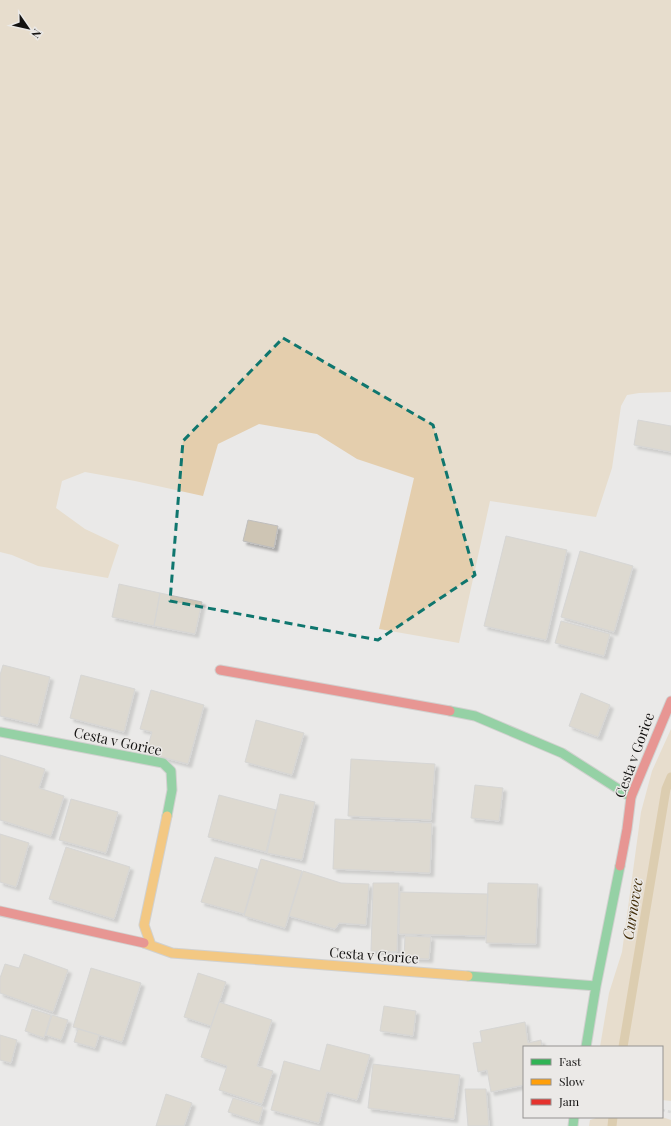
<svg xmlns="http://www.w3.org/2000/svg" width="671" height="1126" font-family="'Playfair Display',serif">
  <defs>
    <filter id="shadow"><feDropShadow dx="3.5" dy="3.5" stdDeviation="1" flood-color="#0004"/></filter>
  </defs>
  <rect width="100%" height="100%" fill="#eae9e8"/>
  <path fill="#e4cead" d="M0,0H671V392L639,393L627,395L621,406L612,468L596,517L490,501L459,643L379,629L414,478L357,459L317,434L259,424L218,444L203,496L135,481L85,472L62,481L56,508L85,529L119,545L108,578L38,566L12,555L0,552Z
    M671,729V1101L662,1100V1047H600L609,993L622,952L641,812L652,771Z
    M599,1117H662L671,1120V1126H589L590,1120Z"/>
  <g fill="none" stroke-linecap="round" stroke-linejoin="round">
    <path stroke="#cdab6e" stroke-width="9" d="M623,1047L666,789L671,777
      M612,1126L613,1117"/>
  </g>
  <path fill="#cec5b4" stroke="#bfbebd" filter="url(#shadow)" d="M638,420L671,426V452L634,445Z
    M248,520L278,526L274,548L243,541Z
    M506,536L567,550L546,640L484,626Z
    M580,551L633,566L614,632L561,617Z
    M119,584L160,593L154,626L112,617Z
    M160,593L202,602L195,634L154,626Z
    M561,621L610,634L604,656L555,643Z
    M3,665L50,677L38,725L0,716V675Z
    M81,675L135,689L124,732L70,718Z
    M151,690L204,705L188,764L146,753L152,732L140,729Z
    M581,693L610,705L598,737L569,726Z
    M256,720L304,733L292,775L245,762Z
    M0,755L45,769L39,788L64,796L51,836L0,820Z
    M351,759L435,764L431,820L348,816Z
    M475,785L503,788L499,821L471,818Z
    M280,794L315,802L302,860L267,853Z
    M219,795L276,810L266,852L208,837Z
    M71,799L118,812L106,853L59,840Z
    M335,819L432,823L430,873L333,869Z
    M0,834L29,843L16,887L0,882Z
    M66,847L130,867L114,919L49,899Z
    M215,857L257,869L244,914L201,902Z
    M261,859L302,871L285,928L244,916Z
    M303,871L341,883L369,884L366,925L339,923L335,929L289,916Z
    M373,883H399L397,952L371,951Z
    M488,883L538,884L536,944L486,943Z
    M400,892L488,894L486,936L399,934Z
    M405,936L431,937L429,959L404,958Z
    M24,954L68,970L53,1012L0,993V978L5,964L19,968Z
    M91,968L141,983L122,1042L73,1027Z
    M198,973L226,982L211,1026L184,1017Z
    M219,1002L272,1020L257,1066L273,1071L262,1104L219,1090L227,1066L201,1057Z
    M384,1006L416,1011L413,1036L380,1031Z
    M32,1009L51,1015L44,1038L25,1031Z
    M52,1015L68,1020L61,1040L46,1035Z
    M525,1022L528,1043L541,1040L542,1047H524V1085L491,1092L487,1070L478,1072L473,1043L482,1042L480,1031Z
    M78,1029L99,1035L95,1048L74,1042Z
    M0,1035L17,1040L11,1063L0,1060Z
    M327,1044L370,1055L357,1100L327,1092L319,1123L271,1110L284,1061L320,1071Z
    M373,1064L460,1075L454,1119L368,1108Z
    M465,1089H486L489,1126H468Z
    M166,1094L192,1103L184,1126H156Z
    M233,1098L263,1107L259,1122L228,1112Z"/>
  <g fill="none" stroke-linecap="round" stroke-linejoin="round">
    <g stroke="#b4b3b2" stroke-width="11">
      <path id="fast" d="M450,711L475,716L562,753L631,797
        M0,732L163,763L171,771L172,790L167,816
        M468,976L596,986
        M586,1047L596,986L620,866
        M573,1126L574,1117"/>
    </g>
    <g stroke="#b4b3b2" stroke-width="11">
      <path id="slow" d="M144,943L172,953L468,976
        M151,945L144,925L167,816"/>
    </g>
    <g stroke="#b4b3b2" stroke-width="11">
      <path id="jam" d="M220,670L450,711
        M620,866L627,829L631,797L671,701
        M0,911L144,943"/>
    </g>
    <path stroke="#cacac9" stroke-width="2.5" stroke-dasharray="3 3" stroke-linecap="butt" d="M662,1110L671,1112"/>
    <use href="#fast" stroke="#30b455" stroke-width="9"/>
    <use href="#slow" stroke="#ff9f0a" stroke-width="9"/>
    <use href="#jam" stroke="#e5322d" stroke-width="9"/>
  </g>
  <path d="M0 0H671V1126H0ZM283,338L433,425L475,575L378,640L170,601L183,441Z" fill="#eae9e8" fill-opacity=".55" fill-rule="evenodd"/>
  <path fill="none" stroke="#0f766e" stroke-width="3" stroke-dasharray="8 5" stroke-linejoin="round" d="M283,338L433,425L475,575L378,640L170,601L183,441Z"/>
  <g text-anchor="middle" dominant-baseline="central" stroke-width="3" stroke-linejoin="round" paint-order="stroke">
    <g font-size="14" fill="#141312" stroke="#ebe9e7">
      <text transform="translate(118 741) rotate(12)">Cesta v Gorice</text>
      <text transform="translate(634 755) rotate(-70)">Cesta v Gorice</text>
      <text transform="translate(374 955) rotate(4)">Cesta v Gorice</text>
    </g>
    <g font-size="15" font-style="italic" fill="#442f0a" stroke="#ebe9e7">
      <text transform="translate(632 909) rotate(-81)">Curnovec</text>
    </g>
  </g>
  <rect x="523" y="1046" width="140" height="72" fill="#ebe9e7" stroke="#959392"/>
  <rect x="531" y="1059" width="20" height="6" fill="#30b455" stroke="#959392"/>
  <text x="559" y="1066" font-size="12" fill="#141312">Fast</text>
  <rect x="531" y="1079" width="20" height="6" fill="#ff9f0a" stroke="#959392"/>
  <text x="559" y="1086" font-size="12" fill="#141312">Slow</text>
  <rect x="531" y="1099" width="20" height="6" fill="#e5322d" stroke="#959392"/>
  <text x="559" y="1106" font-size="12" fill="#141312">Jam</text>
  <g transform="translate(28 28) rotate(124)" stroke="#ebe9e7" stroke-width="3" paint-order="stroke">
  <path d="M0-3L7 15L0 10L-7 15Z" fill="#141312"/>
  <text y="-6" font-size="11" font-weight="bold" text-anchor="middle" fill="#141312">N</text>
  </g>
</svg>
